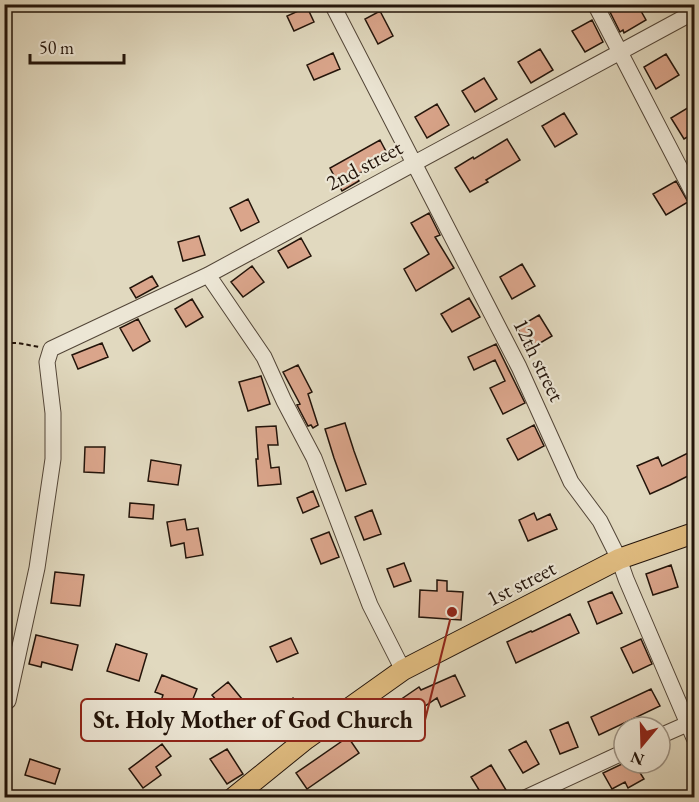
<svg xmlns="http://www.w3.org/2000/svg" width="699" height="802" font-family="'EB Garamond',serif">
  <rect width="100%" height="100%" fill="#e1d9bf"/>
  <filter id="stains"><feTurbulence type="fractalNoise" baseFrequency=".00333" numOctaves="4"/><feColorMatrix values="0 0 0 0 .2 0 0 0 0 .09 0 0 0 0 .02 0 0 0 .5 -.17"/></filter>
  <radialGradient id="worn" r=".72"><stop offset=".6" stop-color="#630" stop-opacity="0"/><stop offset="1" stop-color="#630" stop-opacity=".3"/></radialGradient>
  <path fill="#daa58b" stroke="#23140a" stroke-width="1.5" d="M623,4H637L646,20L624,33L623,30L620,32L610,12Z
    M307,7L314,22L294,31L287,16Z
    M380,11L393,36L378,44L365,19Z
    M592,20L603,42L585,52L572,31Z
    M540,49L553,70L531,83L518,62Z
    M333,53L340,69L314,80L307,65Z
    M666,54L679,75L656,89L644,67Z
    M484,78L497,99L475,112L462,91Z
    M437,104L449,125L427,138L415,117Z
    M694,104V133L684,139L671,118Z
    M564,113L577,134L555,147L542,126Z
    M507,139L520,160L486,180L488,182L470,192L455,168L473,157L474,159Z
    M380,140L389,157L356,175L359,181L342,191L330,168Z
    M676,181L688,202L666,215L653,194Z
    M248,199L259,222L241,231L230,208Z
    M429,213L440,235L435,237L454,268L416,291L404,269L429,254L411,223Z
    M199,236L205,255L183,261L178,242Z
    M301,238L311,256L288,268L278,251Z
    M522,264L535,286L512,299L500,277Z
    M252,266L264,282L243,297L231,282Z
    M152,276L158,286L136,298L130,288Z
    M469,298L480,317L452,332L441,314Z
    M192,299L203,317L186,327L175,309Z
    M539,315L552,336L530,349L517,328Z
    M138,319L150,341L133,351L120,328Z
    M102,343L108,357L78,369L72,355Z
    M496,344L525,403L503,414L490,388L505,381L495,360L474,370L468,357Z
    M298,365L312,392L308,394L318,425L313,428L311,425L308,426L297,405L300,404L283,372Z
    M261,376L270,404L248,411L239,382Z
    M345,423L354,451L366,484L346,491L334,458L325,429Z
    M534,425L544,446L518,460L507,439Z
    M276,426L278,445H268L271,468L279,467L281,484L258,486L256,459H258L256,427Z
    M85,447H105L104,473L84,472Z
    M694,450V473L670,485L650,494L637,466L658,457L662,466Z
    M151,460L181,465L178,485L148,481Z
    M313,491L319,506L303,513L297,498Z
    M130,503L154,505L153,519L129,517Z
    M372,510L381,534L364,540L355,517Z
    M534,513L537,520L550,514L557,529L528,541L519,520Z
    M185,519L187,530L198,528L203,555L186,558L184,543L171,546L167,522Z
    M329,532L339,557L321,564L311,539Z
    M404,563L411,581L394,587L387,569Z
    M671,565L678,587L653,595L646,574Z
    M55,572L84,575L80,606L51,603Z
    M437,580L447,581V591L463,592L461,620L419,617L420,590L437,591Z
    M612,592L622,613L597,624L588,602Z
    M570,614L579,633L516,663L507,642L531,631L532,632Z
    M36,635L78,645L72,670L42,662L41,667L29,664Z
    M291,638L298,653L277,662L270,647Z
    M641,639L652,664L633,673L621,648Z
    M116,644L147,654L139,681L107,671Z
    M162,675L197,689L186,716L191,712L181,738L152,727L163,695L155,692Z
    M455,675L465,696L441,707L437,698L399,724L400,726L378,740L367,725L399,704L397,702L419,687L421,690Z
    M228,682L242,699L226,712L212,695Z
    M651,689L660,706L599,735L591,717Z
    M293,698L305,714L285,729L273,713Z
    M568,722L578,747L560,754L550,730Z
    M348,737L359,753L307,789L296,773Z
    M526,741L539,764L523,773L509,750Z
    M162,744L171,756L156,767L161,775L143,788L129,769Z
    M227,749L243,774L227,784L210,759Z
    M30,759L60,769L55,784L25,775Z
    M624,763H634L644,779L628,788L625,782L612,789L603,773Z
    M491,765L506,790L494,798H484L471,777Z"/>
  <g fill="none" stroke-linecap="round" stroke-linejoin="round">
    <g stroke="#524537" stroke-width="17">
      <path id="minor" d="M332,4L519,367L571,482L600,521L619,559L626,579L694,738
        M595,4L694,195
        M208,275L264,357L284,401L314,458L370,605L403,670
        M8,701L37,568L53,459V413L47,362L51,349L208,275L694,12
        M660,736L694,721
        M525,798L624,752"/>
    </g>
    <g stroke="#23140a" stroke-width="22">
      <path id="major" d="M233,798L306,739L403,670L619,559L694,533"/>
    </g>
    <path stroke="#23140a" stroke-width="2" stroke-dasharray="4.5 3" stroke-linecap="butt" d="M4,343H18L39,347"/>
    <use href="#minor" stroke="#ece6d5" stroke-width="15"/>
    <use href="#major" stroke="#e0bc80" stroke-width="20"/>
  </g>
  <g text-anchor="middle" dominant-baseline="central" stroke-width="4.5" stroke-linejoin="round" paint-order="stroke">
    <g font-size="22" fill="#23140a" stroke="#ece6d5">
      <text transform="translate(364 165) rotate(-28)">2nd street</text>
      <text transform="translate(539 360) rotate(64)">12th street</text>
      <text transform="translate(521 583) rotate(-27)">1st street</text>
    </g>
  </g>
  <path fill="none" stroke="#8f2418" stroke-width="2" d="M452 612L425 720"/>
  <circle fill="#8f2418" stroke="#ece6d5" stroke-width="2" cx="452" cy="612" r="6"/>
  <rect fill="#ece6d5" stroke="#8f2418" stroke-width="2" x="81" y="699" width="344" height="42" rx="6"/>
  <g font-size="24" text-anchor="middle" font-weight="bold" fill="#23140a">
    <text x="253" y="728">St. Holy Mother of God Church</text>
  </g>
  <rect width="699" height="802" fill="none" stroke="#e1d9bf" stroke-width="24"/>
  <rect x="6" y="6" width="687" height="790" fill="none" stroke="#23140a" stroke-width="3"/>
  <rect x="12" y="12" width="675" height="778" fill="none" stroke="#23140a" stroke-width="1.5"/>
  <g transform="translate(642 745) rotate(199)"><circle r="28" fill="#ece6d5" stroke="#9c9284" stroke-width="1.5"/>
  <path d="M0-4.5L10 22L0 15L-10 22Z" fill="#8f2418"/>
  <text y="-9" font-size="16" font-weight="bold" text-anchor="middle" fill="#23140a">N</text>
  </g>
  <path d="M30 54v9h94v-9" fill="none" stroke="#23140a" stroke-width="3"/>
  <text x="39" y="54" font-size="18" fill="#23140a" stroke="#ece6d5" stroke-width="4.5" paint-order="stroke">50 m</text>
  <rect width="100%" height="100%" filter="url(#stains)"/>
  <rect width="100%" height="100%" fill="url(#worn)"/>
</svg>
